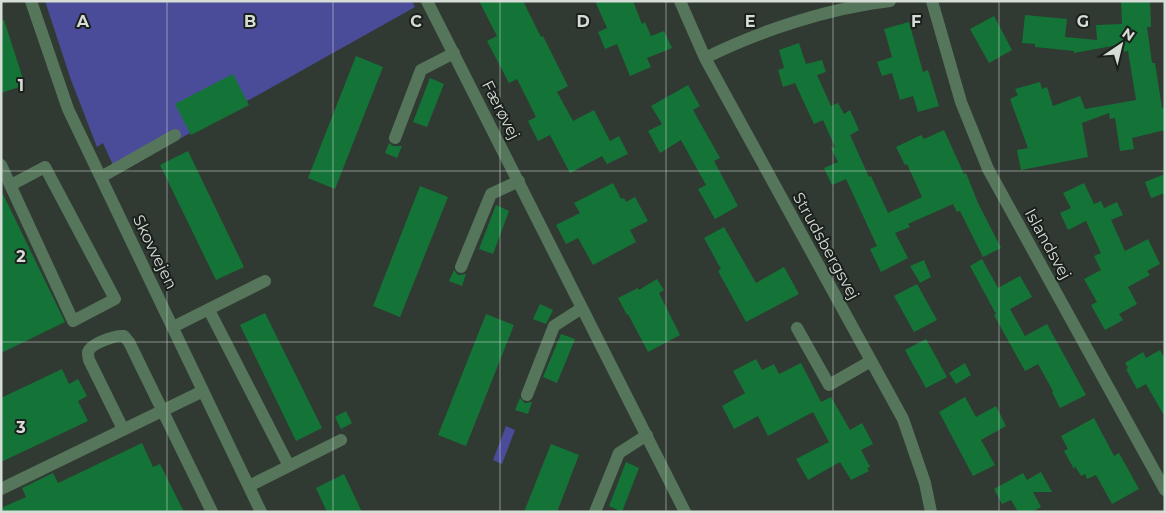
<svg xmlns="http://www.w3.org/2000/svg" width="1166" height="513" font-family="Montserrat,sans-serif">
  <rect width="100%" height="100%" fill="#303a32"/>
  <path fill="#4a4c99" d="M45,1H412L415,7L117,174L103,143L97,147L71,80Z
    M506,426L515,430L502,464L493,460Z"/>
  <path fill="#147437" d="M479,1H523L541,37L543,36L568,86L557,92L573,121L594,110L610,141L619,136L628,154L607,164L602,156L570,173L550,135L538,141L528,121L536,117L517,79L509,83L487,41L497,36Z
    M595,1H633L642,24L645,22L651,36L664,31L672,48L647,58L651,67L630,76L617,44L605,49L598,32L607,28Z
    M1121,1H1150L1151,27H1147L1152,63H1155L1162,108H1165V130L1132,138L1134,149L1120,151L1115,118L1110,119L1109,113L1082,123L1088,157L1021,170L1017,150L1028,148L1010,99L1018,95L1015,89L1040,82L1042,89L1047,87L1053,106L1080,96L1085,109L1136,100L1128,51L1124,52L1123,44L1074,53V51L1035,47V44L1022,43L1025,15L1067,19L1065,37L1097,40L1096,25L1122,24Z
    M994,16L1012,50L989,63L970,29Z
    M1,20H4L25,85L1,93Z
    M909,22L923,72L928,70L939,106L918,112L913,96L900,100L892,73L882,76L877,62L892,57L884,29Z
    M799,43L806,64L822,60L826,72L817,75L831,106L838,103L844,114L850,110L859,130L850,135L869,177L871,176L888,213L922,197L907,164L905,165L896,147L921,135L924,139L944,130L964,174L966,173L978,203L1001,248L983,257L960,211L957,212L953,204L908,224L910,227L895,233L908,258L881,272L870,249L877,246L846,179L832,185L824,168L838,162L831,148L835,147L823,120L814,124L795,83L783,87L778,70L784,68L779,50Z
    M356,56L383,67L335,189L308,178Z
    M233,74L249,105L191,135L175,104Z
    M430,78L444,84L427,127L413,122Z
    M688,85L700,106L693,110L720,158L714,161L738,206L715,219L698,189L706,185L681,140L660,153L648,131L662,124L651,106Z
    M389,143L393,146H402L397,158L385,153Z
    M188,151L244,267L216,280L160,165Z
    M1165,174V193L1151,198L1145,182Z
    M613,183L621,199L624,198L626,202L635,197L648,221L630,230L636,242L593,265L578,238L566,244L556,225L580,213L574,203Z
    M1084,183L1094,204L1101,201L1104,208L1117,202L1123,215L1111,220L1125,251L1148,239L1160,264L1147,271L1150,275L1128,287L1137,304L1119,314L1123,320L1105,330L1091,305L1097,302L1084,279L1101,270L1094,256L1101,253L1086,221L1068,230L1060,213L1071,208L1063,193Z
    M420,186L448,197L400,317L373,306Z
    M1,190L65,322L1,353Z
    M496,205L509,211L493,254L479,249Z
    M724,227L756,283L784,267L799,294L746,322L718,271L721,269L704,238Z
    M982,259L998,288L1020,276L1032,297L1010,309L1025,336L1047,324L1086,395L1060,408L1052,392L1053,391L1038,364L1025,371L994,315L996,314L970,266Z
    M924,260L931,277L920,283L910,266Z
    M454,270L458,275L466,274L462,286L449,281Z
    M657,279L664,290L659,293L680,335L648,352L628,314L627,315L618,298L638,288L639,290Z
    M917,284L937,320L914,332L894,296Z
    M540,304L553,310L546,324L533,319Z
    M265,313L322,428L296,441L240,325Z
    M486,314L514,325L466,446L438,435Z
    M561,334L575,339L557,383L543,377Z
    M926,339L947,377L926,388L905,350Z
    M1160,350L1165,359V417L1146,384L1137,389L1126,369L1128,368L1125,363L1143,352L1146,358Z
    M756,359L762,370L774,364L779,374L801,363L821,402L831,397L850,430L862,423L873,444L861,450L870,467L867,468L869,471L851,480L840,462L808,480L796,459L829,442L813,412L768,436L758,416L734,429L722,406L745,393L733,371Z
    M965,363L971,375L956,384L949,373Z
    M62,369L69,384L78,379L87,396L78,401L88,421L1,462V398Z
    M965,397L976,417L996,406L1006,426L981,440L995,465L973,476L939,412Z
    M520,398L525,403L532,402L528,414L515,410Z
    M346,411L352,423L341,429L335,417Z
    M1094,418L1114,456L1119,453L1139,489L1112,504L1096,475L1087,479L1085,474L1081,476L1075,466L1074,469L1064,451L1068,449L1061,436Z
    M142,443L153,467L160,464L184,512H1V508L26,497L22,488L53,473L58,483Z
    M551,444L579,455L557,512H524Z
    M626,462L639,468L622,512L609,506Z
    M1041,472L1052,492H1033L1041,507L1032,512H1018L1011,500L1002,504L994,489L1023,473L1027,480Z
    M344,474L362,512H327L316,488Z"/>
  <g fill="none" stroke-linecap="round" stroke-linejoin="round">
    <path stroke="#55765b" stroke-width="12" d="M31,1L68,109L261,512
      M427,1L685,512
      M680,1L705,58L903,419L925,483L931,512
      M932,1L961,102L988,169L1165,490
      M705,58C759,31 829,8 890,1
      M395,138L421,70L454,53
      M1,165L73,321L115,299L45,167L11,185
      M101,177L175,135
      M461,267L491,194L519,181
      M209,310L289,466
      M173,327L265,281
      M797,328L829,385L871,361
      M527,395L554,326L582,308
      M123,429L89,360C88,357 88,354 88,352C91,343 116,335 124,336L129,342L212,512
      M249,486L341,440
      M1,489L203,391
      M595,512L619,453L647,435"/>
  </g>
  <path fill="none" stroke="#d6ddd7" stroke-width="1" stroke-opacity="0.55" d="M167,1V512M333,1V512M500,1V512M666,1V512M833,1V512M999,1V512M1,171H1165M1,342H1165"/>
  <g text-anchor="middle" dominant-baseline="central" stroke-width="4" stroke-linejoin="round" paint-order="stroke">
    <g font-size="16" fill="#d6ddd7" stroke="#1b201c">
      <text transform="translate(501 110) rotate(63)">Færøvej</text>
      <text transform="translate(1048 244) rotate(61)">Islandsvej</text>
      <text transform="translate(826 246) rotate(61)">Strudsbergsvej</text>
      <text transform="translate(155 252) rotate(64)">Skovvejen</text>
    </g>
  </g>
  <g font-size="16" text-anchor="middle" font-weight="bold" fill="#d6ddd7" stroke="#1b201c" stroke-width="4" stroke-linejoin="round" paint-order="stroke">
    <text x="83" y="27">A</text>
    <text x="250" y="27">B</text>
    <text x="416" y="27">C</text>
    <text x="583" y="27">D</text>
    <text x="750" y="27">E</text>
    <text x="916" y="27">F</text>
    <text x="1083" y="27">G</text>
    <text x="21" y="91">1</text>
    <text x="21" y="262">2</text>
    <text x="21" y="433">3</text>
  </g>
  <rect width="1166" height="513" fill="none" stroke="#d6ddd7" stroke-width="5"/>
  <g transform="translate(1121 45) rotate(35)" stroke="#1b201c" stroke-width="4" paint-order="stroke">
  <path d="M0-4L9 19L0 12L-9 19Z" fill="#d6ddd7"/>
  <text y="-8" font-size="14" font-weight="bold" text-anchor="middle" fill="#d6ddd7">N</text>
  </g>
</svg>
